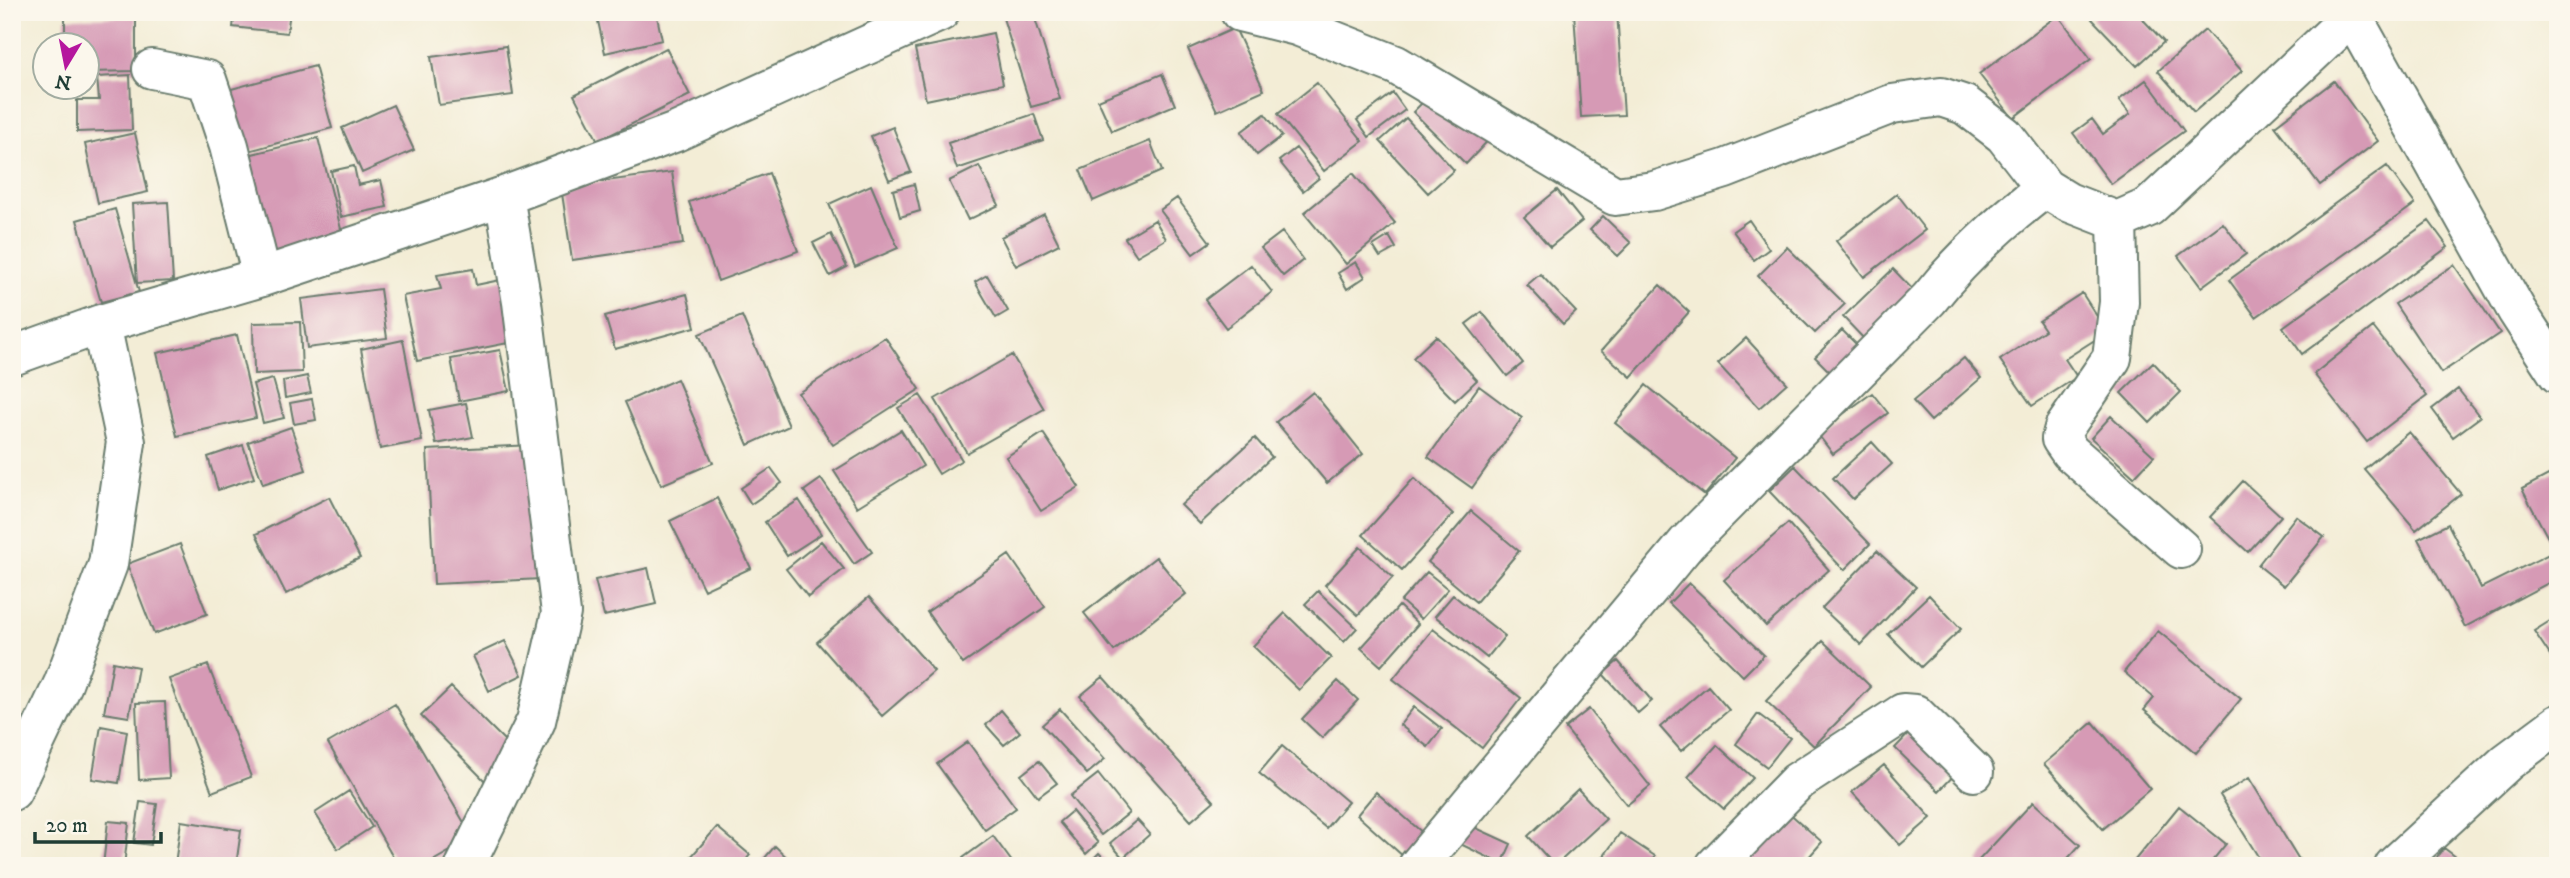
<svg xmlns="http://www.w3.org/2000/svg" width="2570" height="878" font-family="'IM FELL DW Pica',serif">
  <rect width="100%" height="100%" fill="#fbf7ec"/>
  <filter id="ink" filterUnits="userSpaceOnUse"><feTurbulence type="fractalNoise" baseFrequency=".0143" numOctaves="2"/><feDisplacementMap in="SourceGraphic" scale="14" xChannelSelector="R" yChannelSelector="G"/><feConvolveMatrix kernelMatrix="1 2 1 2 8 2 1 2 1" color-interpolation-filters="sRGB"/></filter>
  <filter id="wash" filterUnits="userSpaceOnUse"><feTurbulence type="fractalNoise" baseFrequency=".00686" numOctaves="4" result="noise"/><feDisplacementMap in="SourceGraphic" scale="28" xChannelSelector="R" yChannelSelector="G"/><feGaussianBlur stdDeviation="1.57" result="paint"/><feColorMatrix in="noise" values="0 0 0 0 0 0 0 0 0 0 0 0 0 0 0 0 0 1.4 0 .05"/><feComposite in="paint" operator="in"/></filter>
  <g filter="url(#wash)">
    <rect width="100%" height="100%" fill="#f3edd6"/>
    <g id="blocks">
      <path fill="#d69ab5" d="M235,12H290L287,33L233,27Z
        M596,12H656L662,40L605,53Z
        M1023,12H1033L1060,99L1031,107L1003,18Z
        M1574,12H1617L1624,115L1581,117Z
        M2099,12H2136L2164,42L2137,66L2092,19Z
        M2058,15L2091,59L2013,118L1979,74Z
        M136,17V71L88,72V46H65V18Z
        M1235,28L1264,90L1217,111L1188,49Z
        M2205,30L2242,71L2194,112L2158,71Z
        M993,33L1003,84L926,100L915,49Z
        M506,46L513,95L439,105L431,57Z
        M666,48L690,95L598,141L574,95Z
        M315,66L332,128L245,152L228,90Z
        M1162,74L1175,105L1112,131L1098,100Z
        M130,75L132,130L77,132V100H99L97,77Z
        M2146,80L2184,131L2111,184L2073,133L2092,119L2103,134L2130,114L2119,100Z
        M2334,81L2378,141L2320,185L2275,126Z
        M1317,83L1363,141L1324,171L1278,114Z
        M1441,84L1494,134L1466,164L1413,112Z
        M1393,93L1405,110L1369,137L1357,120Z
        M393,105L414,150L362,173L342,128Z
        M1034,114L1043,140L957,169L948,143Z
        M1265,114L1282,136L1257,155L1241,132Z
        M1406,118L1454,170L1428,193L1380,141Z
        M893,127L911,172L889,180L871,136Z
        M135,133L148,192L98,203L85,144Z
        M318,138L344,241L270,259L244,156Z
        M1150,141L1162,171L1093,201L1080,170Z
        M1296,148L1319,178L1303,191L1279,161Z
        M354,166L358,185L381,180L387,207L341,217L331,171Z
        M979,166L999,205L968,220L949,181Z
        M2387,166L2415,204L2256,317L2229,280Z
        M672,172L683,244L572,260L561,187Z
        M769,173L798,251L718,281L689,202Z
        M1353,173L1395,223L1346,264L1304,213Z
        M914,184L920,211L900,217L893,190Z
        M871,185L898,248L855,267L829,204Z
        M1557,190L1582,221L1550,247L1524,217Z
        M1897,194L1925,230L1864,277L1836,241Z
        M1177,198L1210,242L1193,254L1160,210Z
        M168,202L173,281L137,283L132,204Z
        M115,209L139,292L101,302L77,220Z
        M1044,214L1059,244L1016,266L1001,237Z
        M1603,216L1631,243L1618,256L1590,230Z
        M1155,220L1166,239L1137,256L1125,238Z
        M1749,220L1769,249L1754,260L1733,231Z
        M2429,221L2448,247L2302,354L2283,327Z
        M2223,223L2246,254L2201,287L2178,256Z
        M1282,232L1303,260L1283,276L1261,248Z
        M831,234L847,267L830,276L813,243Z
        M1389,236L1396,248L1380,257L1373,246Z
        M1787,247L1845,304L1815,333L1758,276Z
        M1356,262L1365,277L1347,289L1338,273Z
        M1251,265L1272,292L1226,328L1205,300Z
        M2454,265L2500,333L2441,373L2395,304Z
        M473,269L476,285L505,279L518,341L417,361L403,296L441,289L437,275Z
        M1893,269L1917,294L1867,342L1843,317Z
        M1540,274L1576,312L1563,324L1527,285Z
        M987,275L1008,311L996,318L975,282Z
        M1660,285L1689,312L1631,377L1601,351Z
        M380,289L387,338L307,348L301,299Z
        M2082,293L2107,332L2065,359L2077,377L2032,406L2000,360L2045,330L2039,321Z
        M687,294L695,327L615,349L605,316Z
        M1482,312L1523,363L1507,376L1466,324Z
        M742,316L789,426L748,445L699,334Z
        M300,322L302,372L254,374L253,323Z
        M2373,327L2427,396L2367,442L2314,374Z
        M1842,330L1861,349L1834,376L1815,357Z
        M237,335L256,418L177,436L157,353Z
        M1436,336L1477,380L1455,401L1413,358Z
        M885,337L920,389L833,445L798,393Z
        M1746,338L1787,383L1759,408L1718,364Z
        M403,340L422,441L380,449L361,349Z
        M500,350L509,391L459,401L451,359Z
        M1012,355L1044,409L967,453L935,399Z
        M1964,358L1981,378L1931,421L1913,401Z
        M2153,362L2181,392L2150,423L2121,393Z
        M307,376L311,393L285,398L283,381Z
        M273,379L284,418L263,423L253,384Z
        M677,379L713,463L661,485L625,402Z
        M1646,385L1735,458L1705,495L1615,423Z
        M1479,386L1522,418L1472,488L1428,457Z
        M2458,389L2480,417L2453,437L2432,409Z
        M1313,392L1363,454L1327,483L1276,422Z
        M1872,393L1888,413L1833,454L1817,433Z
        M920,395L962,460L939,474L898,408Z
        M312,399L316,420L294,424L290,403Z
        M466,403L473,437L436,444L429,410Z
        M2111,416L2154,456L2134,477L2091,438Z
        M291,427L306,470L263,484L248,442Z
        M901,430L923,466L857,507L834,471Z
        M2409,432L2461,494L2416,530L2364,469Z
        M1043,433L1079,487L1041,511L1006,457Z
        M1255,438L1272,457L1200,524L1181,505Z
        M1872,442L1892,464L1853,499L1833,478Z
        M243,445L254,478L218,490L208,457Z
        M535,445L541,579L434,584L427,450Z
        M1795,466L1870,544L1844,570L1769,491Z
        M771,468L782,483L751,504L741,488Z
        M2558,470V578L2465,627L2418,539L2448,524L2481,588L2555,551L2522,489Z
        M1414,478L1453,514L1402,570L1363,535Z
        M821,479L872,552L854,564L804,491Z
        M2243,481L2281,516L2248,552L2210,517Z
        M329,497L360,558L286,594L256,534Z
        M717,498L751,568L704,590L670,521Z
        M799,500L821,534L787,556L765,522Z
        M1471,511L1519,551L1476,602L1428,562Z
        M2296,516L2324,537L2284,586L2258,565Z
        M1788,523L1829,570L1766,626L1724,580Z
        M821,541L844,569L808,597L786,569Z
        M180,544L207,614L154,634L127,564Z
        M1360,547L1393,577L1358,615L1325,585Z
        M1877,551L1916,587L1861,645L1822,608Z
        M1009,555L1045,607L963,664L927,612Z
        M1156,557L1186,594L1114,651L1084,613Z
        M648,568L656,604L604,616L595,580Z
        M1427,572L1448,589L1421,619L1401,601Z
        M1689,583L1764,655L1743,676L1669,603Z
        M1318,591L1357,628L1344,642L1305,604Z
        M1453,595L1505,636L1487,658L1435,616Z
        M1929,595L1961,629L1921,667L1888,634Z
        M869,597L934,671L882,716L817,642Z
        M1399,606L1418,624L1381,666L1361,648Z
        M1285,613L1331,658L1299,690L1253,646Z
        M2558,616V667L2534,631Z
        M1433,629L1521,698L1482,748L1393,679Z
        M2158,631L2241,699L2196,753L2144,710L2154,698L2124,672Z
        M505,641L522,675L489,691L473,656Z
        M1823,641L1871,687L1814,746L1766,701Z
        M1618,661L1652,701L1638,713L1603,674Z
        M113,662L138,667L129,717L104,713Z
        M208,665L251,777L212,792L169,679Z
        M1103,677L1214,801L1191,821L1080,696Z
        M1338,681L1358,700L1322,738L1302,719Z
        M1708,686L1729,710L1681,751L1660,727Z
        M451,687L518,754L488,784L421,716Z
        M165,702L169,778L139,780L136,703Z
        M395,704L473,838L424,866H398L328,743Z
        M1414,707L1442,729L1428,747L1400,725Z
        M1060,709L1105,759L1087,774L1042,725Z
        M1589,709L1650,786L1627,805L1565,728Z
        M1001,710L1020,732L1004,745L986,725Z
        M1758,714L1790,738L1767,767L1736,744Z
        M2093,722L2150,789L2103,829L2044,764Z
        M1917,725L1961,768L1939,791L1895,748Z
        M101,726L127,731L119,783L92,779Z
        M968,742L1016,808L985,830L937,764Z
        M1717,745L1753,778L1724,809L1688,777Z
        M1282,746L1348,802L1326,828L1259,773Z
        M1039,761L1057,783L1038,797L1021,775Z
        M1884,765L1931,818L1900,845L1852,792Z
        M1098,774L1129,813L1101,835L1070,796Z
        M2249,778L2303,866H2264L2220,795Z
        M1578,789L1606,819L1555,866L1528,836Z
        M349,791L372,827L338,849L315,813Z
        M1376,792L1424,834L1404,857L1357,815Z
        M140,802L157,804L151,845L134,843Z
        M2033,802L2080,845L2061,866H1983L1978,861Z
        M2179,806L2226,844L2208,866H2130Z
        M1786,810L1822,842L1801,866H1736Z
        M1072,811L1098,843L1086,854L1059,822Z
        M1137,820L1150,834L1123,858L1110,843Z
        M108,821L129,823L124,866H103Z
        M181,821L241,830L236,866L175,864Z
        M1463,822L1511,844L1502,864L1454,841Z
        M717,827L750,855L741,866H683Z
        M1620,833L1655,856L1649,866H1597Z
        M993,836L1015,866H969L963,858Z
        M775,846L796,866H758Z
        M2444,848L2468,866H2431Z
        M1099,853L1112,866H1086Z"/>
    </g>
  </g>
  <g filter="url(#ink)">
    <use href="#blocks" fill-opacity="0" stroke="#697b6d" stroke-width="2"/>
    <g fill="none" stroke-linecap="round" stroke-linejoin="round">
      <g stroke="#697b6d" stroke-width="42">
        <path id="minor" d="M1240,12L1297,26L1396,65L1615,196L1654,191L1725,169L1892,104L1941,97L1965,105L2004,135L2045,188L2068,202L2117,221L2149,207L2356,12
          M2350,12L2517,311L2558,374
          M152,69L207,80L229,146L262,277
          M2117,221L2119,302L2112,358L2064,428L2061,439L2070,452L2181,549
          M12,356L101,324L262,277L504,196L676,132L940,12
          M12,791L63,684L108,564L126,442L101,324
          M465,866L536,721L561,613L522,302L504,196
          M1418,866L1687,543L1929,299C1963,256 2002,221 2045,188
          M1715,866L1797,782L1903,713L1915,714L1974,772
          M2394,866L2507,762L2558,724"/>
      </g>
      <use href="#minor" stroke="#fff" stroke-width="38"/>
    </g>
  </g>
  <rect width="2570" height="878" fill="none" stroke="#fbf7ec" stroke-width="42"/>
  <g transform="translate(66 66) rotate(190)"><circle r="33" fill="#fbf7ec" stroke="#a3ada2" stroke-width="2"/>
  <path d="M0-5L12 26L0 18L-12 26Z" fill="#b5179e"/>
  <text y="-10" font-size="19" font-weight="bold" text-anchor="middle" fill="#1f3d34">N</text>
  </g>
  <path d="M35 832v10h126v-10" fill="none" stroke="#1f3d34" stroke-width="3.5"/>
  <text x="46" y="832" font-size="21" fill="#1f3d34" stroke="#fbf7ec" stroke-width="5" paint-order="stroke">20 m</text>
</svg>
